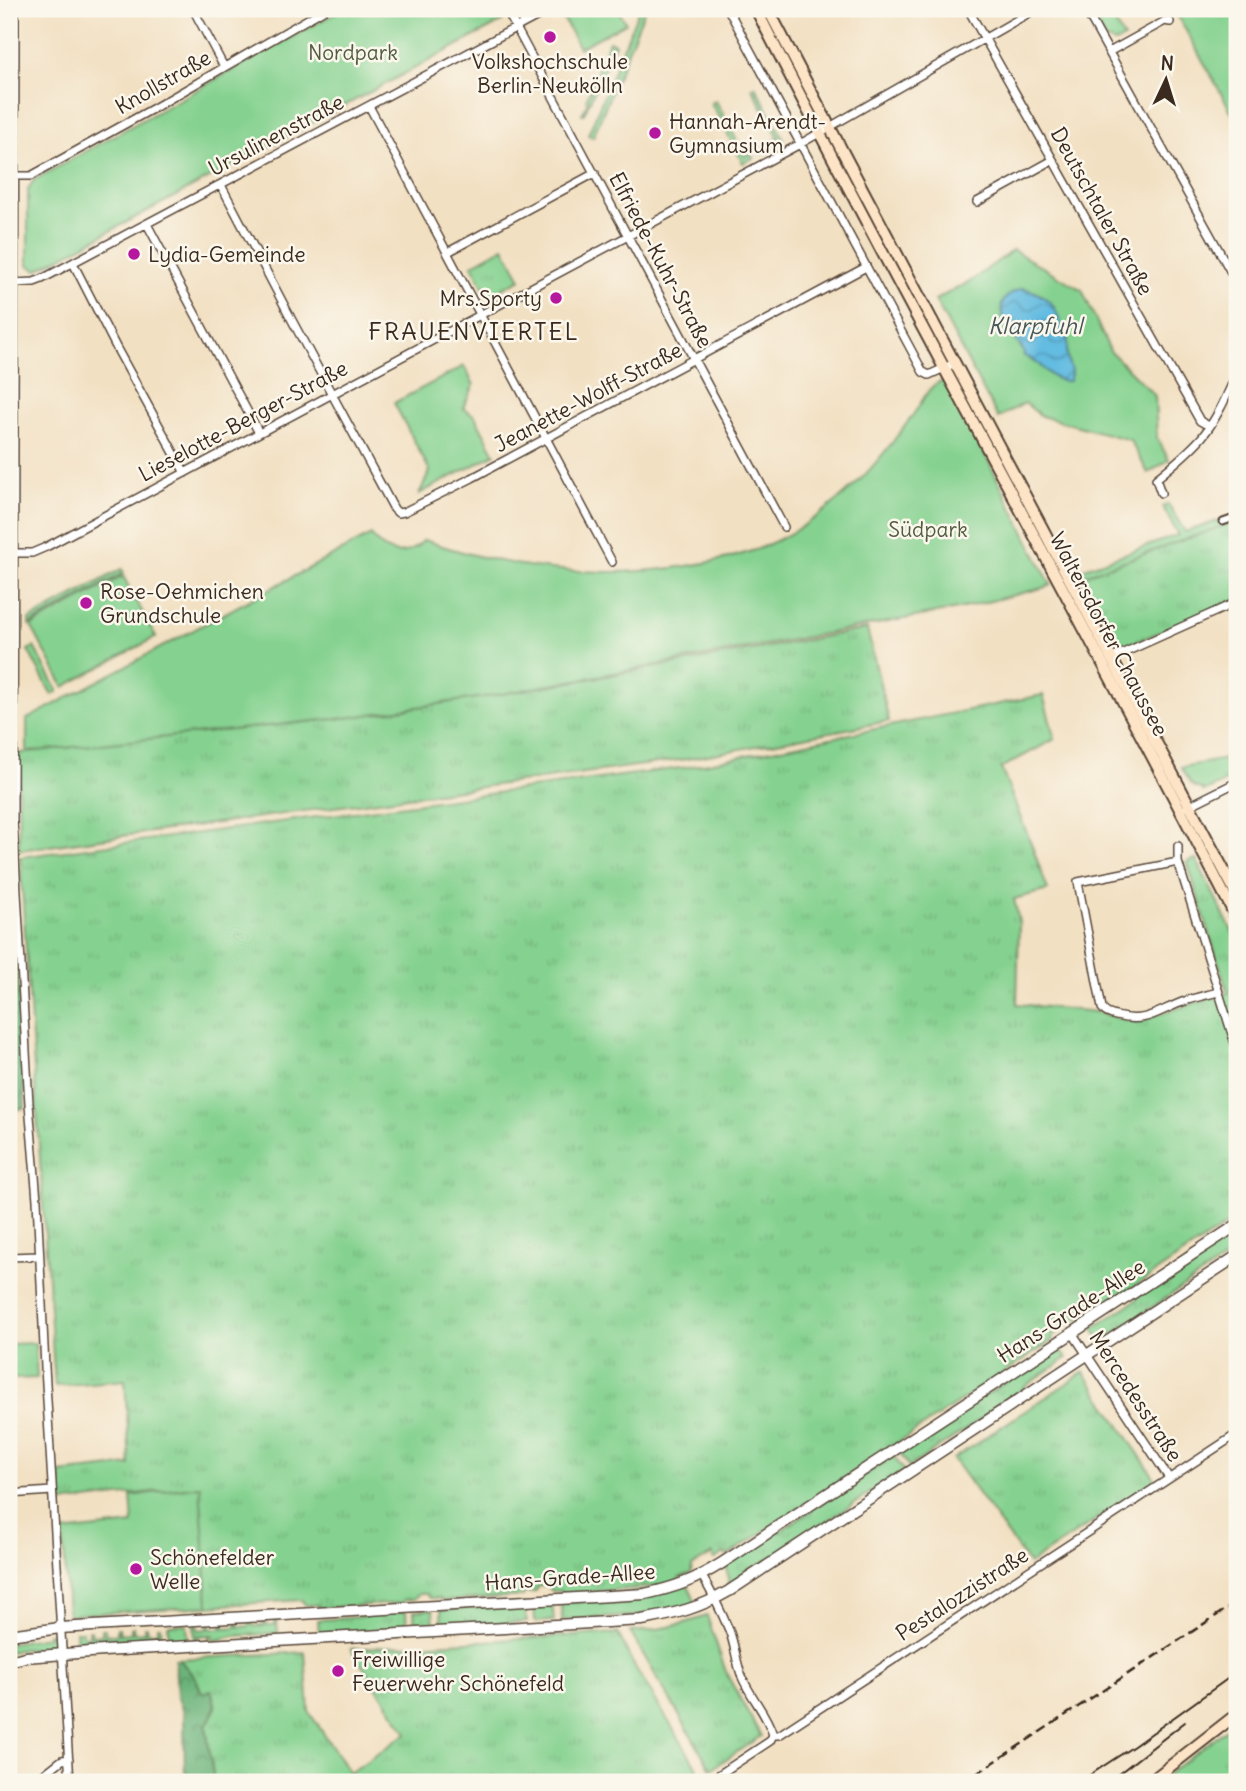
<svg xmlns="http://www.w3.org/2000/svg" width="1246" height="1791" font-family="Delius,sans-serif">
  <defs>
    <pattern id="grass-tufts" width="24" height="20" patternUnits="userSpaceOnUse" patternTransform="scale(1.75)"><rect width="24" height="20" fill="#85d290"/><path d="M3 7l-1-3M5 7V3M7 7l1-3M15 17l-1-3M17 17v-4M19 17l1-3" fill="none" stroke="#74b47c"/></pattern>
    <pattern id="forest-crowns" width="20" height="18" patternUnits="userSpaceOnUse" patternTransform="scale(1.75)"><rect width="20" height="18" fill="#6cb47a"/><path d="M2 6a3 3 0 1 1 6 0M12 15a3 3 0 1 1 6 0" fill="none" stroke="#5a9363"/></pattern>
    <pattern id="water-waves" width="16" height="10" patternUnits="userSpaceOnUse" patternTransform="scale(1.75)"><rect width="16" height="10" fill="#64bce1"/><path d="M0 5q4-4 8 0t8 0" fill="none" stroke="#5499b6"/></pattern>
  </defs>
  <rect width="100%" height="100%" fill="#fbf7ec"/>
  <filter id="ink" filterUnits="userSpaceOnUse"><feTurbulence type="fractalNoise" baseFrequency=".0143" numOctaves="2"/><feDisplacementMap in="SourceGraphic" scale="14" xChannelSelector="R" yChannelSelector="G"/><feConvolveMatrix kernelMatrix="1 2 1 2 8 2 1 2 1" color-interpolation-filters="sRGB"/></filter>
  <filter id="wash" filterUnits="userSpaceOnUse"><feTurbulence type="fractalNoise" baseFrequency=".00686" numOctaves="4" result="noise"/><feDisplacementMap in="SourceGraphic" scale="28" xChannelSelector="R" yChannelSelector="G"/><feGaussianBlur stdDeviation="1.57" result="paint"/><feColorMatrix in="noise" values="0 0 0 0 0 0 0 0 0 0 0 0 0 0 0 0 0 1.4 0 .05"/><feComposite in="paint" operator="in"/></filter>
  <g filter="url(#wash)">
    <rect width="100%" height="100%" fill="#f2e0c2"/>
    <path fill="url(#grass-tufts)" stroke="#607e57" stroke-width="2" d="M1088,9H1107L1124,38L1115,43L1106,40Z
      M755,86L784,139L783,142L761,154L759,149L779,138L752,88Z
      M716,101L745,156L751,153L753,158L743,163L711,103Z
      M504,247L521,279L488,296L472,265Z
      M1236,521L1237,600L1119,649L1082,576Z
      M867,629L889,721L687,759L19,850L18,754L27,752L352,717L490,696L675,664Z
      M1043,695L1055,739L1001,768L1032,846L1048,890L1014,899L1019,922L1017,1004L1097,1012L1133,1022L1228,993L1187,862L1196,859L1237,941V1218L1092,1315L1090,1313C1084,1317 1080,1321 1073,1317L1062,1325V1330L1052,1337L1053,1340L727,1556L724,1553L715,1559H713V1554L692,1566L691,1573L679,1578V1581L654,1587L563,1594L562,1591H552L547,1585L539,1586L535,1592L523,1593V1596L441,1601L440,1598H430L427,1594H419L414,1599L404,1600L403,1603L319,1608L318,1605H305L302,1600L208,1606L200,1486L62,1503L60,1473L130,1465L125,1380L55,1386L20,857L688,767Z
      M1237,757V776L1204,792L1202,789C1190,788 1187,777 1181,767Z
      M1237,1231V1251L1101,1341L1093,1328L1136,1300L1142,1292Z
      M1059,1347L1067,1358L1027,1385L1016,1396L909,1467L899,1452Z
      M1084,1372L1156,1480L1029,1564L953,1459Z
      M894,1456L904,1471L729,1585L726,1566Z
      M688,1586L696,1603L668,1612L636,1616L562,1620L561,1602Z
      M552,1602L554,1621L535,1622L534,1604Z
      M525,1604L527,1622L442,1628L441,1610Z
      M433,1609L434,1628L415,1629L414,1611Z
      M406,1611L407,1629L319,1634L318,1620L361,1617L376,1613Z
      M707,1616L727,1675L761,1736L711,1769L630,1632C657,1631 682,1625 707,1616Z
      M266,1619L267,1625H275V1619H277L278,1633L234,1636L214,1641V1635H211V1641H209V1635L198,1636V1642H195L194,1624H197L198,1630L208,1629V1623H210L211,1629L222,1628V1622H224L225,1628L236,1627V1621H238L239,1627L250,1626V1620H252L253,1626H264V1620Z
      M187,1624L188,1642L169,1643L168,1625Z
      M158,1626H161L162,1644H160L159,1638L148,1639V1645H146L145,1639L134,1640V1646H132L131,1640L120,1641V1646L118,1647L117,1641H106V1647H104L103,1642H92V1648H90L89,1643H84V1649H77L76,1631H83V1636H89V1630H91L92,1636L102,1635V1629H105L106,1635L117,1634V1628H119L120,1634L131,1633V1628L133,1627L134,1633L145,1632L144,1627H147L148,1632H158Z
      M48,1633L53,1634L55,1643L53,1649L32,1652L31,1648L9,1652V1643L48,1637Z
      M618,1633L632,1662L702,1776L692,1782H214L206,1727L216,1707L211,1691L202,1693L196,1679L179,1659L305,1652L309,1712L350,1773L407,1733L351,1649Z
      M1237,1721V1782H1158L1159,1781Z"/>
    <path fill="url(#forest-crowns)" stroke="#546f4c" stroke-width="2" d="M9,889L13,891L25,1108L9,1111Z
      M175,1659H179L196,1679L202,1693L211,1690L216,1707L206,1727L214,1782H185L184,1713L177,1696Z"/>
    <path fill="#85d290" stroke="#607e57" stroke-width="2" d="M343,9H499L504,18L503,21L490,28L37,270L28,265V189L34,180Z
      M585,9H618L626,23L579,48L564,20Z
      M639,9H645L593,137L588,135Z
      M1174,9H1237V122Z
      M609,41L615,44L584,114H582L588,101L586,100Z
      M1013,250L1082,290L1110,351L1155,396L1157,438L1169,460L1148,473L1130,440L1041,416L1025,403L998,418L935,300L971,281Z
      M464,366L474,385L463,408L475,416L495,454L419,494L430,471L394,403Z
      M947,379L1051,585L1046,587L963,608L490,696L352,717L27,752V719L371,535C386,556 406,559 424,540C507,569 593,579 680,567C710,563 740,557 767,545C802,530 831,508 858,482C879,461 897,437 915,412C920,405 927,391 933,386C936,383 943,381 947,379Z
      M1237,497V521L1082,576L1079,570L1178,535L1163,507L1168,504L1185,532L1236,515Z
      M122,569L124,573L29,625V620Z
      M123,576L156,637L64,687L31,626Z
      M34,647L58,691L52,695L28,650Z
      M35,1343L37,1378L9,1379V1344Z
      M200,1486L208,1606L68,1615L63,1532L133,1524L131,1496Z"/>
    <path fill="url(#water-waves)" stroke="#507380" stroke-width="2" d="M1023,288C1034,291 1047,297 1054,307C1059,316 1060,326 1068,334C1068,340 1067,346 1067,352C1066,365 1075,368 1069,381C1050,384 1042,360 1024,356C1024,348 1018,344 1013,337C1000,315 992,299 1023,288Z"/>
  </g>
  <g filter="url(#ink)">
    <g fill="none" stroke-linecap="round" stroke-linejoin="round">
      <g stroke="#564537" stroke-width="9">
        <path id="pedestrian" d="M1223,522L1237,517"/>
      </g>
      <g stroke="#564537" stroke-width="10">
        <path id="minor" d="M15,9L13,823L29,1104L37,1200L45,1367L70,1782
          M193,9L224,67
          M506,9L784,527
          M728,9L923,372L929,375L955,363
          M968,9L1200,421L1209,426
          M1085,9L1237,283
          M1109,52L1165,21L1170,22
          M369,106L612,562
          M16,176H31L154,108L325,9
          M221,185L294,324L394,509L398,513L404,512L472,478L866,267
          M977,202L1053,160
          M147,224L259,433
          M448,252L595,173
          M73,263L117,349L185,473
          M15,283L34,282L42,279L551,9
          M1161,493L1156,479C1172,466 1188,453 1202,437C1217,419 1227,395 1237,373
          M14,553H32L46,547L800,144L1036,9
          M1110,659L1237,602
          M1187,807L1237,782
          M1178,846V862L1237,1050
          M1178,862L1078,882L1102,1008C1106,1014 1109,1014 1116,1016C1147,1024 1157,1011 1185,1001C1196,997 1207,995 1218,992
          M9,1257L39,1256
          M1073,1334L1169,1478
          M9,1494L52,1491
          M702,1576C712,1593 721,1611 729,1630C735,1645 736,1662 742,1677C751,1698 767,1714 773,1735
          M34,1782L62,1760L69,1759
          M708,1782L770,1741L773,1735H779L1237,1434"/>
      </g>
      <g stroke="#564537" stroke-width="13">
        <path id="tertiary" d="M9,1635L60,1628L93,1626L645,1594C677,1587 695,1580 722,1563L1237,1225
          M9,1661L25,1657L104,1651L642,1620C675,1614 700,1608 729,1591L1237,1256"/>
      </g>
      <g stroke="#564537" stroke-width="14">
        <path id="secondary" d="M756,9C911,315 1080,613 1237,919
          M768,9L847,160L1237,895
          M1150,1782L1237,1714"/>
      </g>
      <use href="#pedestrian" stroke="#fff" stroke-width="5"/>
      <use href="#minor" stroke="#fff" stroke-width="7"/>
      <use href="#tertiary" stroke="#fff" stroke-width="10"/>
      <use href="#secondary" stroke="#fee4c6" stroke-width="10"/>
      <path stroke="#3b2a1e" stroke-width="2" d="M1079,1782L1134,1746L1237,1672
        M1108,1782L1185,1722"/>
      <path stroke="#3b2a1e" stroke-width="2.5" stroke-dasharray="10 5" stroke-linecap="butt" d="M964,1782L1237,1602"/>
    </g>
  </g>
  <g fill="#b5179e" stroke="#fbf7ec" stroke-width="2.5">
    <circle cx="550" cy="37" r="7"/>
    <circle cx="655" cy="133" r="7"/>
    <circle cx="134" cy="254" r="7"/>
    <circle cx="556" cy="298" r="7"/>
    <circle cx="86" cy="603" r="7"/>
    <circle cx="136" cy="1569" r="7"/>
    <circle cx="338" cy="1671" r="7"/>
  </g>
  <g text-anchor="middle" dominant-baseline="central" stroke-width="5" stroke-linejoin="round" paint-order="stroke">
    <g font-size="21" fill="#515c40" stroke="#fbf7ec">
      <text x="353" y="52">Nordpark</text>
      <text x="928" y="529">Südpark</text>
    </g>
    <g font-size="21" fill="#3b2a1e" stroke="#fbf7ec" text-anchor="start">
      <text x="550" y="61" text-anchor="middle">Volkshochschule<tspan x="550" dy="24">Berlin-Neukölln</tspan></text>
      <text x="669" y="121">Hannah-Arendt-<tspan x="669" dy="24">Gymnasium</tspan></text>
      <text x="148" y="254">Lydia-Gemeinde</text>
      <text x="542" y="298" text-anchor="end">Mrs.Sporty</text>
      <text x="100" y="591">Rose-Oehmichen<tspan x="100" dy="24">Grundschule</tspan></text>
      <text x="150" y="1557">Schönefelder<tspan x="150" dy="24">Welle</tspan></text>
      <text x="352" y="1659">Freiwillige<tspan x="352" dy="24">Feuerwehr Schönefeld</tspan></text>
    </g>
    <g font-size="21" fill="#3b2a1e" stroke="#fbf7ec">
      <text transform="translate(163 82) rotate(-30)">Knollstraße</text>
      <text transform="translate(276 135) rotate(-28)">Ursulinenstraße</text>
      <text transform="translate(1102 211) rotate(61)">Deutschtaler Straße</text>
      <text transform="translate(661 260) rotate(62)">Elfriede-Kuhr-Straße</text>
      <text transform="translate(588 397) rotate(-28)">Jeanette-Wolff-Straße</text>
      <text transform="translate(243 421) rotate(-28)">Lieselotte-Berger-Straße</text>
      <text transform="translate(1109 634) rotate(62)">Waltersdorfer Chaussee</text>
      <text transform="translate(1071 1311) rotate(-33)">Hans-Grade-Allee</text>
      <text transform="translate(1136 1396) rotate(57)">Mercedesstraße</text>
      <text transform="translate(570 1577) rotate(-4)">Hans-Grade-Allee</text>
      <text transform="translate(962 1594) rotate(-33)">Pestalozzistraße</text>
    </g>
    <g font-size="23" font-style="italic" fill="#475658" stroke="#fbf7ec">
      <text x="1035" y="325">Klarpfuhl</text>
    </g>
    <g font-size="24" letter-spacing="2" fill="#3b2a1e" stroke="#fbf7ec">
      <text x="474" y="331">FRAUENVIERTEL</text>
    </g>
  </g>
  <rect width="1246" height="1791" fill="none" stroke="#fbf7ec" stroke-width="35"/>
  <g transform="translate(1166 80) rotate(4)" stroke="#fbf7ec" stroke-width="5" paint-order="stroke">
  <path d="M0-5L12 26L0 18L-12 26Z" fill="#3b2a1e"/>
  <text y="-10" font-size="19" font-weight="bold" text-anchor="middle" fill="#3b2a1e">N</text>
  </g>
</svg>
